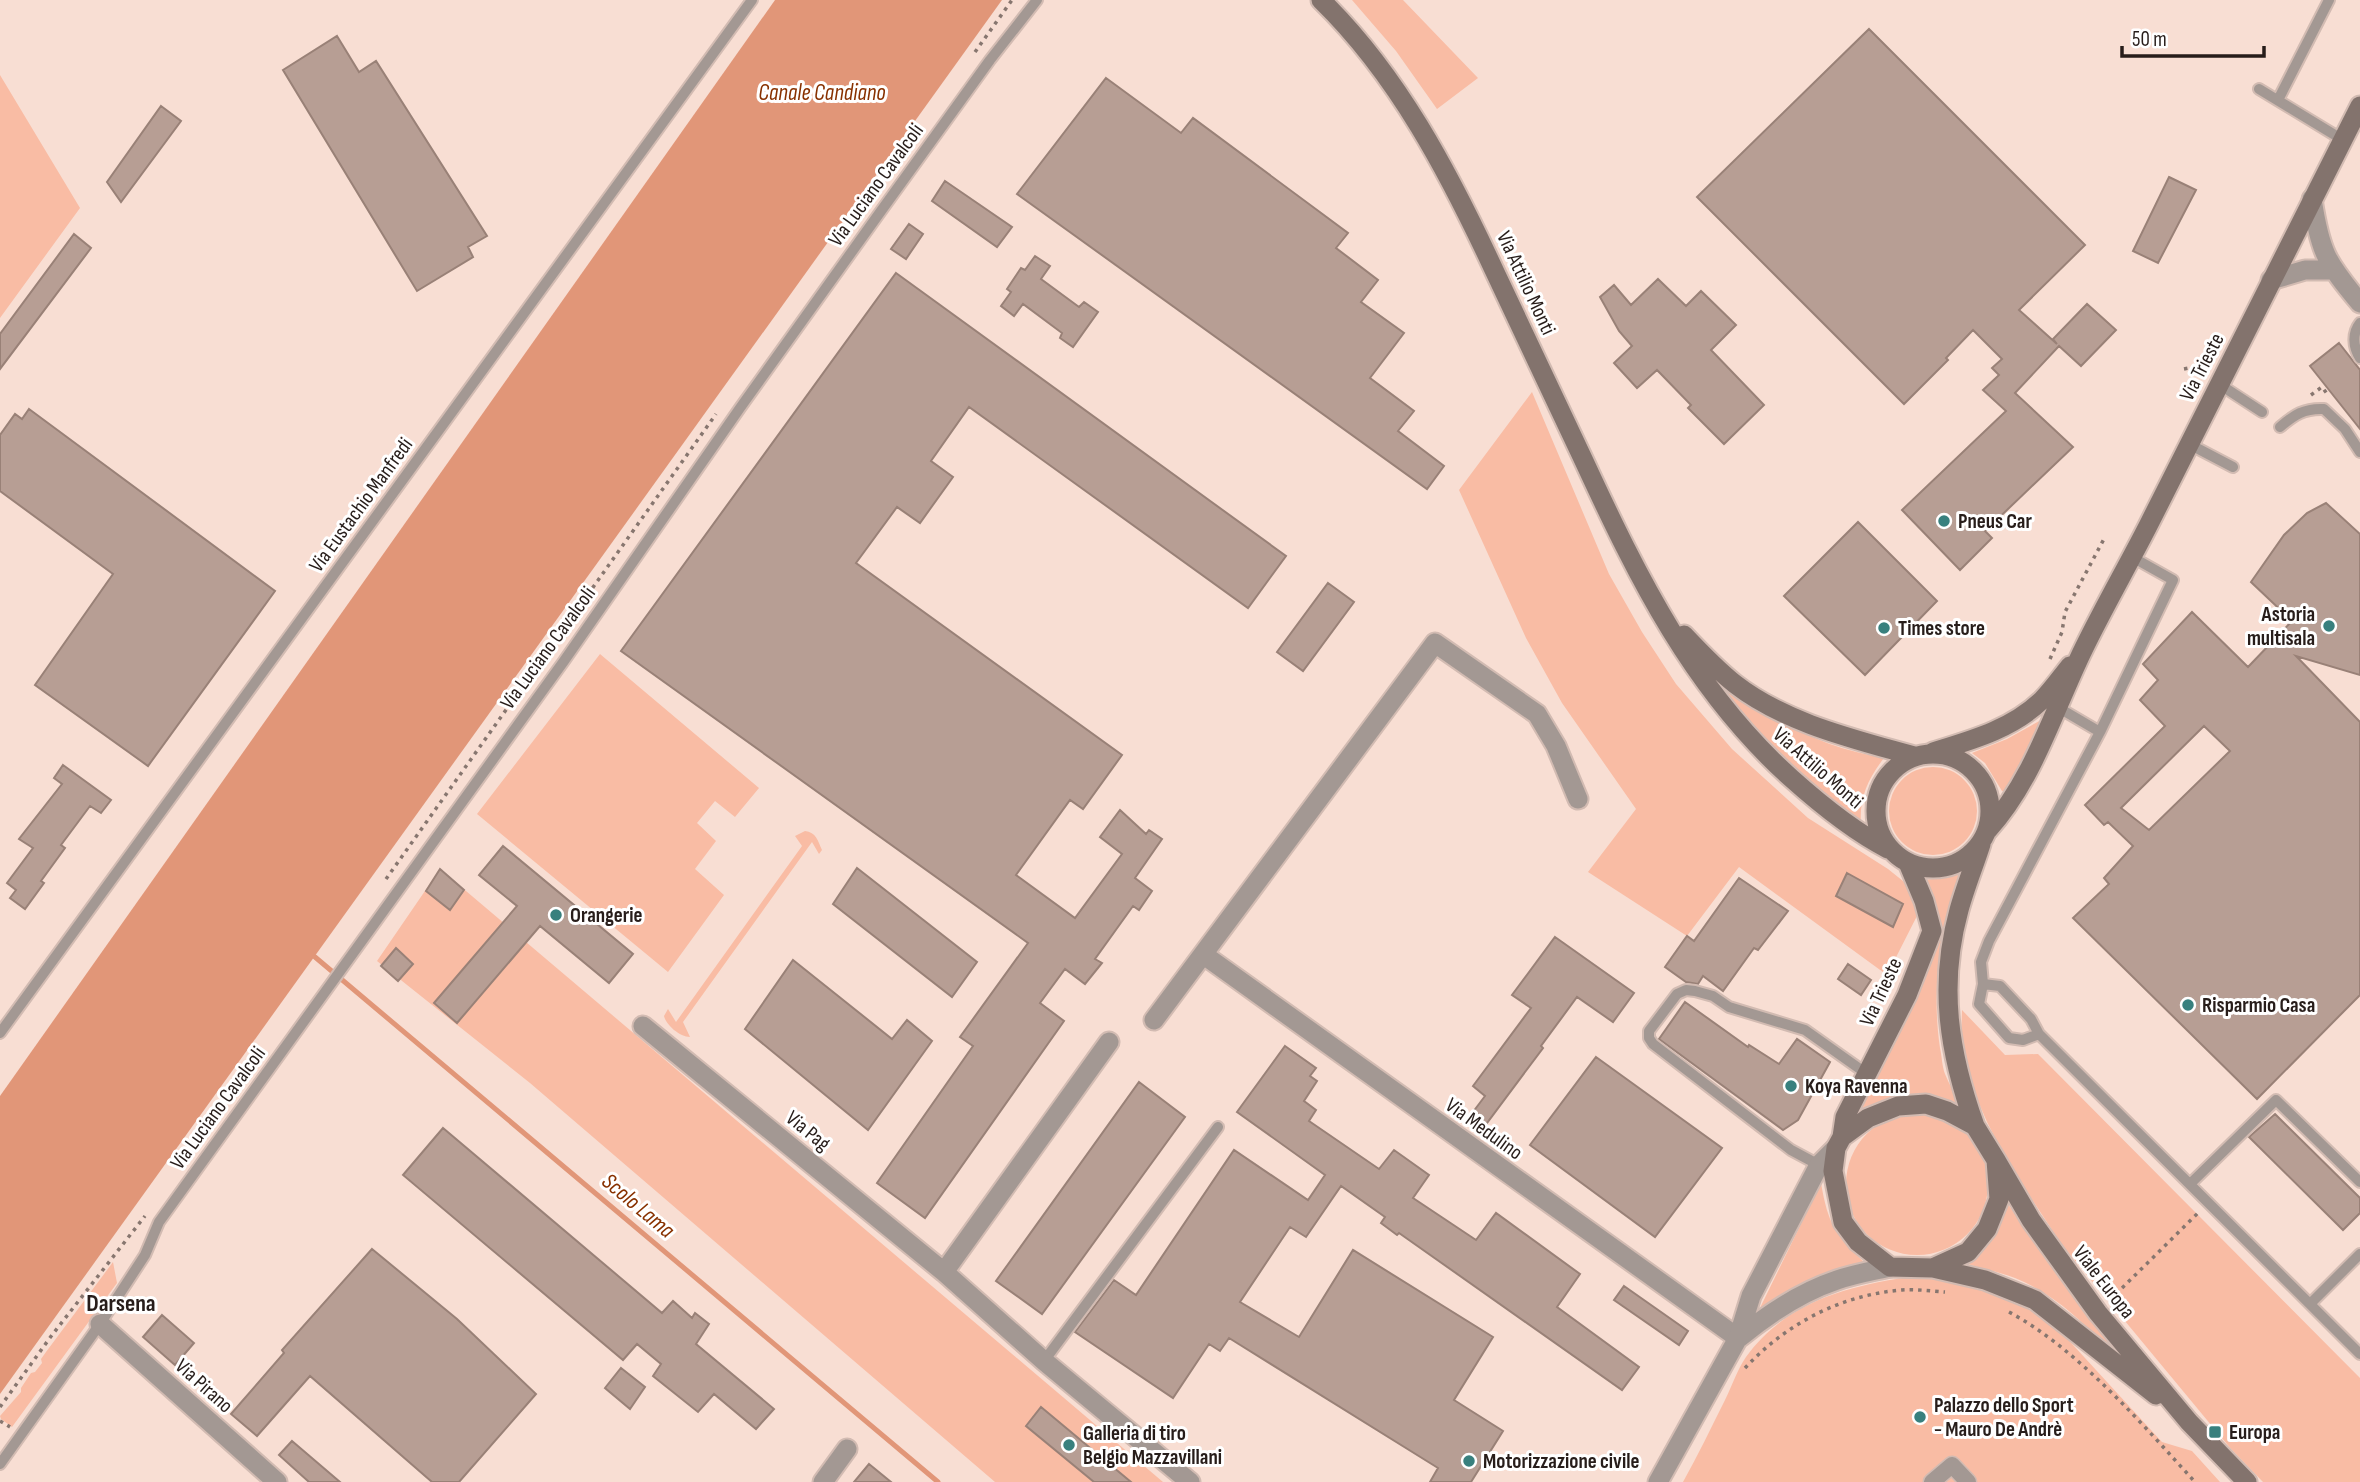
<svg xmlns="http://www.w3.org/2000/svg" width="2360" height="1482" font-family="'Sofia Sans Condensed',sans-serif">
  <rect width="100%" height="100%" fill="#f8ded3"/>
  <path fill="#f9bca4" d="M1352,0H1403L1478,78L1437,109L1396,51Z
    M0,75L80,208L0,318Z
    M1532,392L1609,574L1642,632L1676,684L1732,749L1808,818L1888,869L1903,881L1917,901L1918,914L1887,975L1739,867L1687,936L1588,872L1636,809L1562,703L1526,638L1459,490Z
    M600,654L759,788L735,817L715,801L697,823L716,841L695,869L724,895L668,972L477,814Z
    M1732,690C1747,700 1761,711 1777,720C1809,738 1847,752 1884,758C1867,780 1859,799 1861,826C1811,787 1767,744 1726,695Z
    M2043,719L2007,792L2002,791L1985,763L1972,753L2007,739Z
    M1889 811a44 44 0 1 1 88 0a44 44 0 1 1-88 0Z
    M805,831C816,832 818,841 822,850L819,854L812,842L683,1022L690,1037C680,1037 666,1025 664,1016L668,1009L676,1022L802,846L795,836Z
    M1963,867C1940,924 1931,987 1940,1048C1942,1057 1942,1066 1945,1074C1949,1084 1955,1094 1959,1104C1914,1086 1900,1096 1858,1115L1921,986L1933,957L1938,931L1935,903L1924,880L1941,878Z
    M440,869L1163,1482H995L530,1083L377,961Z
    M1962,1010L2005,1055L2038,1054L2360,1378V1482H2263L2231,1449L2062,1245L2008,1163L1987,1122L1972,1087L1961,1044Z
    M1846 1184a71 71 0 1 1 142 0a71 71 0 1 1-142 0Z
    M1821,1183C1828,1224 1835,1234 1864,1262C1823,1274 1793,1290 1758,1312Z
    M2006,1201L2046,1260L2113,1343L2107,1347C2080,1319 2052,1293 2015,1278C2000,1272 1983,1269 1968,1264C1989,1246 2001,1229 2006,1201Z
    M113,1262L117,1283L12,1427L1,1419L0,1416L21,1392V1388L31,1373L35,1372L42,1363L41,1359L46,1352Z
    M1916,1276L1957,1283L2005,1296L2039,1315L2063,1334L2162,1442L2192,1451L2220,1482H1683C1698,1455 1711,1428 1725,1400C1732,1386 1737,1370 1746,1357C1787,1300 1852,1285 1916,1276Z"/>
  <path fill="#e19678" d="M775,0H1002L0,1394V1096Z"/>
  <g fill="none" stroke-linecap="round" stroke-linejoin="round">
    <path stroke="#e19678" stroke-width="5" d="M315,957L938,1482"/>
  </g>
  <path fill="#b79e94" stroke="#998177" stroke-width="2" fill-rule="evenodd" d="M1869,29L2085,245L2019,310L2057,344L2053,339L2087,304L2116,330L2081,366L2059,346L2015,393L2073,447L1985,531L1992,538L1960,570L1902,510L2006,411L1983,390L1999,375L1992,368L2002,359L1973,330L1946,358L1948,360L1904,404L1697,197Z
    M337,36L359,72L376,61L487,236L468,247L473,257L417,291L283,70Z
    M1106,78L1181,133L1193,118L1348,233L1336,248L1378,280L1361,302L1404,333L1370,378L1414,411L1398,431L1444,466L1427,489L1017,194Z
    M161,106L181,121L121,202L107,182Z
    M2169,177L2196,190L2158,263L2133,251Z
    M945,181L1012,227L997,247L932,201Z
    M909,224L923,234L906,259L891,249Z
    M74,234L91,248L0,369V334Z
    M1035,256L1050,266L1041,279L1079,307L1084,302L1098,312L1073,347L1060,338L1062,333L1023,304L1014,316L1001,306L1011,292L1007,289L1021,268L1025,270Z
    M896,273L1286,556L1248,608L969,407L931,461L953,477L920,523L897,507L856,563L1122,755L1083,809L1070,800L1016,875L1075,918L1122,854L1100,837L1120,810L1146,834L1149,830L1162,839L1135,878L1152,891L1139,910L1133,906L1095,959L1102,963L1085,984L1065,969L1040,1003L1064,1021L925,1218L877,1183L973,1046L960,1037L1028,943L621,651Z
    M1658,279L1686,306L1701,291L1736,325L1711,350L1764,405L1724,444L1688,408L1691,405L1657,370L1637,388L1614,363L1632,346L1619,331L1600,297L1614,285L1631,305Z
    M2339,343L2360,370V429L2310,366Z
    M29,409L275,591L148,766L35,685L113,574L0,491V435L15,414L22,419Z
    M2326,503L2360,534V675L2296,656L2360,722V995L2257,1099L2073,918L2109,884L2104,878L2133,846L2108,822L2104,825L2085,805L2165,726L2140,700L2158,680L2143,664L2192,612L2248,667L2292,621L2251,582L2284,535L2307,513ZM2204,726L2230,751L2149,830L2121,808Z
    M1858,522L1937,601L1865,675L1784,596Z
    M1328,583L1354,602L1303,671L1277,652Z
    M63,765L111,800L101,813L90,806L61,845L65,848L41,881L44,883L25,909L10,898L16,890L7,883L33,848L19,839L62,784L54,778Z
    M503,846L633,954L609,983L540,926L457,1023L434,1003L517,906L479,875Z
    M857,868L977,962L952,997L833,904Z
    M440,869L464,890L450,910L426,891Z
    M1847,873L1903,904L1893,927L1836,896Z
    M1739,878L1788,911L1758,950L1754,948L1723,991L1703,976L1698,984L1686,982L1665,967L1687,936L1694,941Z
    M1555,937L1634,993L1613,1022L1577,997L1541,1046L1543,1048L1484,1127L1470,1116L1485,1096L1473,1086L1531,1008L1512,995Z
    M396,948L413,964L398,981L381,966Z
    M793,960L892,1039L907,1020L932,1041L868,1130L745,1029Z
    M1848,964L1871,980L1861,995L1838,979Z
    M1685,1002L1748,1047L1749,1045L1779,1064L1797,1039L1830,1062L1798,1120L1783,1130L1659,1039Z
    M1285,1046L1316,1068L1310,1076L1317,1081L1304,1101L1316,1110L1309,1121L1379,1169L1394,1150L1429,1175L1413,1198L1476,1240L1496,1213L1580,1274L1557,1307L1639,1367L1622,1390L1399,1233L1397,1235L1381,1223L1385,1217L1341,1186L1306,1237L1290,1227L1240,1302L1299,1337L1353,1250L1493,1337L1454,1400L1503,1431L1471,1482H1430L1438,1468L1229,1338L1220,1351L1209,1344L1173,1398L1075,1332L1114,1280L1136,1295L1234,1150L1308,1200L1325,1175L1237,1112Z
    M1596,1057L1722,1148L1655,1237L1530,1145Z
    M1139,1082L1185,1117L1042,1314L996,1281Z
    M2275,1114L2360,1198V1213L2343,1230L2249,1137Z
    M443,1128L662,1313L673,1301L692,1318L695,1313L709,1324L696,1344L774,1409L756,1429L714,1394L698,1412L653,1376L661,1364L637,1344L623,1360L403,1175Z
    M372,1249L457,1319L536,1394L459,1482H432L310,1376L257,1436L231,1414L284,1353L282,1350Z
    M1624,1286L1688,1331L1679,1345L1614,1300Z
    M162,1315L194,1343L175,1365L143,1337Z
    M621,1368L645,1387L630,1409L605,1388Z
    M1041,1407L1131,1482H1094L1026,1426Z
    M292,1441L340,1482H309L279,1455Z
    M869,1464L891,1482H854Z"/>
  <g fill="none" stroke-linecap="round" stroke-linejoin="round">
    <g stroke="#d2bbb2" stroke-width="14">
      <path id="service" d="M2259,89L2343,140
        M2278,100L2329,0
        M2360,323C2352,333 2353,347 2360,358
        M2219,384L2262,412
        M2280,427C2294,415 2304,408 2324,409L2345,429L2360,452
        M2189,444L2233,467
        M2059,708L2100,732
        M1983,984L1981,962L1989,941L2100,732L2173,580L2132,557
        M0,1033L752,0
        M2039,1034L2023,1040L2009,1038L1979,1004L1983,984L2000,986L2031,1019L2039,1034L2360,1354
        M1819,1165L1791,1150L1653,1044L1649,1038V1031L1677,994L1686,990L1695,991L1713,996L1729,1007L1805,1030L1867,1074
        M2190,1184L2276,1100L2360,1182
        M2310,1304L2360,1254
        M1044,1361L1218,1127
        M0,1464L100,1324L145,1255L159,1222L564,661L740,408L881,211L990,60L1037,0"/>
    </g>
    <g stroke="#d2bbb2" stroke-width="19">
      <path id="pedestrian" d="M1932,1482L1952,1465L1968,1482"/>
    </g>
    <g stroke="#d2bbb2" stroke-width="23">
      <path id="minor" d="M2312,199C2320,252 2326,262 2360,303
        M2271,280L2305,270H2333
        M1204,955L1738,1338
        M1154,1020L1435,643L1537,714L1556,746L1578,799
        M643,1026L944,1272L1044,1361L1190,1482
        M944,1272L1109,1042
        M100,1324L277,1482
        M823,1482L847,1449"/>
    </g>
    <g stroke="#d2bbb2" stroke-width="23">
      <path id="tertiary" d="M1739,1338C1768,1314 1801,1292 1837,1280C1854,1274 1872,1271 1890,1267
        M1658,1482L1738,1338L1751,1296L1819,1165L1836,1148"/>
    </g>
    <g stroke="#d2bbb2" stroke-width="23">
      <path id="secondary" d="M1321,0C1398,75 1449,173 1494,270C1524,334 1554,398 1584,461C1638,578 1693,690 1791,778C1820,804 1853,831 1888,849
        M1684,635C1700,652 1716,669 1735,684C1785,723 1854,739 1914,756
        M1933,752C1972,740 2012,729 2042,700C2052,690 2061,677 2070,666
        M1876 811a57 57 0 1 1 114 0a57 57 0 1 1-114 0Z
        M1988,830C2034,779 2054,709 2084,648C2104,607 2127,567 2148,526C2218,386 2289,246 2360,106
        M1975,1126C1949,1053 1938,986 1959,910C1965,888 1974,866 1981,844
        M1842,1137L1845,1117L1907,995L1932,931L1924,901L1908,863
        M1996,1160L1999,1199L1987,1229L1968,1252L1933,1268L1890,1267L1858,1242L1843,1222L1833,1171L1836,1148L1842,1137L1868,1118L1898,1106L1926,1104L1947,1111L1975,1126L1996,1160L2031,1220L2098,1313L2189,1422L2247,1482
        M1933,1268L1985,1280L2035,1300L2156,1395"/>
    </g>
    <path stroke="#87766f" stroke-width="3.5" stroke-dasharray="3.5 5" stroke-linecap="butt" d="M975,52L1012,0
      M2184,369L2210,364
      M2311,395L2322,387L2328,395
      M2050,659L2062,632L2065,612L2105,537
      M386,879L716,414
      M2110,1300L2199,1212
      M2009,1312C2078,1349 2142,1424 2195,1482
      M1745,1368C1786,1324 1840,1295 1902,1290C1916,1289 1931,1291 1945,1292
      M0,1407L52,1335L145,1216
      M0,1421L10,1427"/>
    <use href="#service" stroke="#a39893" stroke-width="10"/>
    <use href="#pedestrian" stroke="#a39893" stroke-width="16"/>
    <use href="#minor" stroke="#a39893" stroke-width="19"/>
    <use href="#tertiary" stroke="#a39893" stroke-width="19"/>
    <use href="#secondary" stroke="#83736d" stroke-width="19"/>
  </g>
  <g fill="#38807e" stroke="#fff" stroke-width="2.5">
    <circle cx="1944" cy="521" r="7"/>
    <circle cx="2329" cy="626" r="7"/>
    <circle cx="1884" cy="628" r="7"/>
    <circle cx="556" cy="915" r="7"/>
    <circle cx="2188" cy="1005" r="7"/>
    <circle cx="1791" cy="1086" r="7"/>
    <circle cx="1920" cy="1417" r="7"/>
    <rect x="2208" y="1425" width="14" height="14" rx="3.5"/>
    <circle cx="1069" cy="1445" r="7"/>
    <circle cx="1469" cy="1461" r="7"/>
  </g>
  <g text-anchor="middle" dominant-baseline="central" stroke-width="6" stroke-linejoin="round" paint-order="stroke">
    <g font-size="21" fill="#271d1a" stroke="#fff">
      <text transform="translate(876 185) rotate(-54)">Via Luciano Cavalcoli</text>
      <text transform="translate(1526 283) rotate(65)">Via Attilio Monti</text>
      <text transform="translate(2202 367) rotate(-63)">Via Trieste</text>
      <text transform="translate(361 505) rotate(-54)">Via Eustachio Manfredi</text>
      <text transform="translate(548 648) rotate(-54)">Via Luciano Cavalcoli</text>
      <text transform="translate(1818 768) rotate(41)">Via Attilio Monti</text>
      <text transform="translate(1881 992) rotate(-65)">Via Trieste</text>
      <text transform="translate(218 1108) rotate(-54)">Via Luciano Cavalcoli</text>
      <text transform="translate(1484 1129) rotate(36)">Via Medulino</text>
      <text transform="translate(808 1131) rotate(39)">Via Pag</text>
      <text transform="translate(2104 1282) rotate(52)">Viale Europa</text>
      <text transform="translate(204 1386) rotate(42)">Via Pirano</text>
    </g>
    <g font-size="21" font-weight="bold" fill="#271d1a" stroke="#fff" text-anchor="start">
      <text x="1958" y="521">Pneus Car</text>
      <text x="2315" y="614" text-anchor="end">Astoria<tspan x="2315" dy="24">multisala</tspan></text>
      <text x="1898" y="628">Times store</text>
      <text x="570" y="915">Orangerie</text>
      <text x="2202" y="1005">Risparmio Casa</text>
      <text x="1805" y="1086">Koya Ravenna</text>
      <text x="1934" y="1405">Palazzo dello Sport<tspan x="1934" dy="24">- Mauro De Andrè</tspan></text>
      <text x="2229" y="1432">Europa</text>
      <text x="1083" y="1433">Galleria di tiro<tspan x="1083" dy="24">Belgio Mazzavillani</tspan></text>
      <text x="1483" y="1461">Motorizzazione civile</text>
    </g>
    <g font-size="23" font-style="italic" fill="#883100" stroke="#fff">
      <text x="822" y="93">Canale Candiano</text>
      <text transform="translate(638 1206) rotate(40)">Scolo Lama</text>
    </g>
    <g font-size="24" font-weight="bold" fill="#271d1a" stroke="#fff">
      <text x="121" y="1303">Darsena</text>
    </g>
  </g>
  <path d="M2122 46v10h142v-10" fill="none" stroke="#271d1a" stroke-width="3.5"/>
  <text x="2132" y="46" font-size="21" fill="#271d1a" stroke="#ffffff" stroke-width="5" paint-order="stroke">50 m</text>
</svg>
